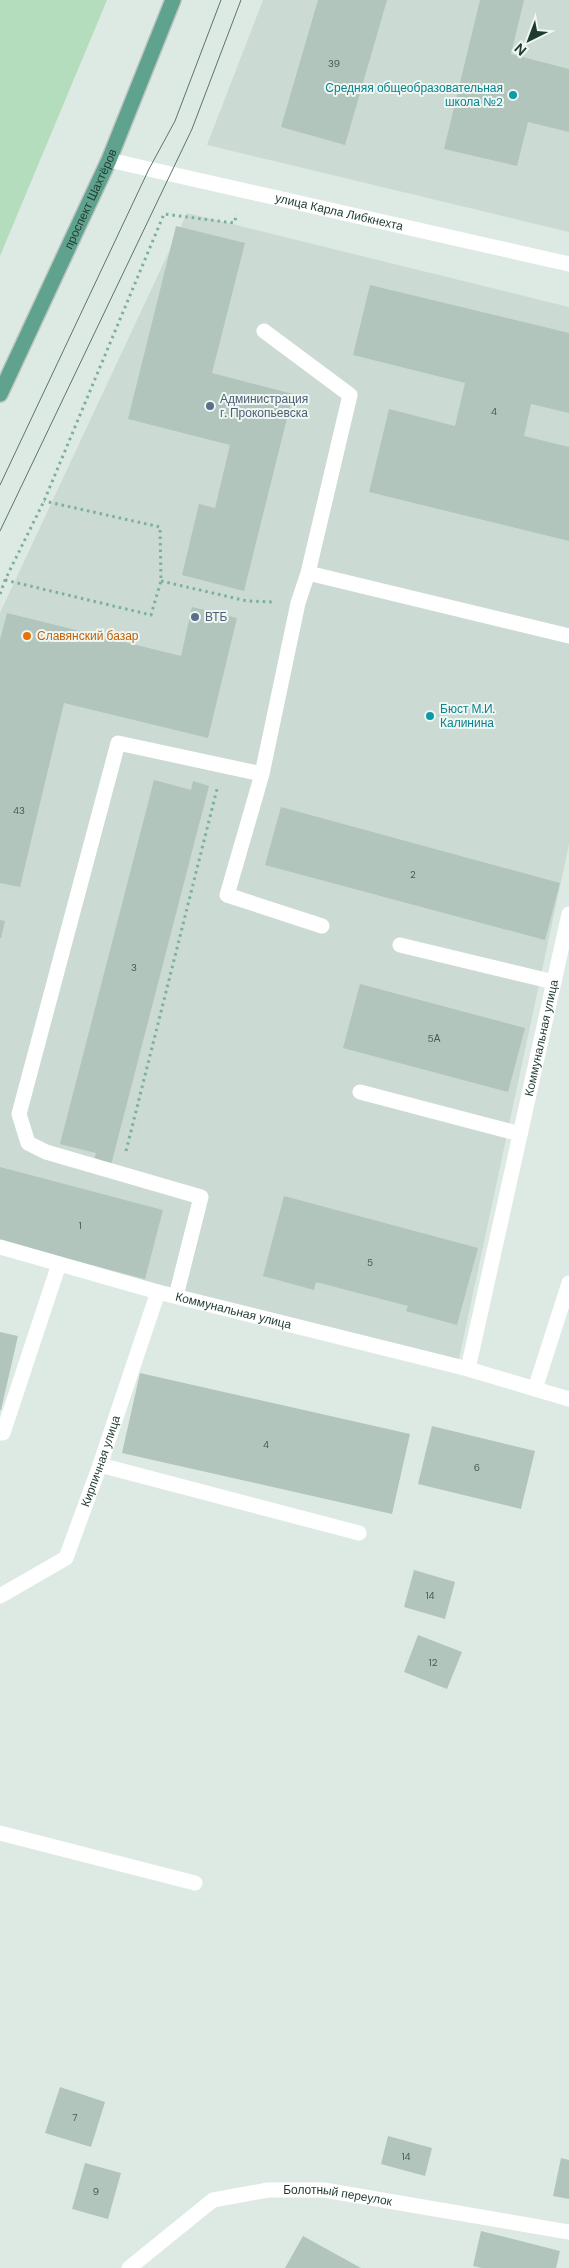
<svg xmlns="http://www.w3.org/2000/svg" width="569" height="2268" font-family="'DM Sans',sans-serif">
  <rect width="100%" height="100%" fill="#ddeae4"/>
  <path fill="#cbdad2" d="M263,0H569V232L207,145Z
    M187,213L569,307V844L459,1359L167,1288L0,1241V613Z"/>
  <path fill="#b4ddbd" d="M0,0H107L0,256Z"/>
  <path fill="#b2c5bc" d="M318,0H387L345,145L281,127Z
    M480,0H524L511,54L569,69V132L528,122L517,166L444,149Z
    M176,226L245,243L212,373L293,394L244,591L182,575L199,504L215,508L230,445L128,419Z
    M370,285L569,333V413L531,404L524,436L569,447V541L369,492L389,409L455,426L465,383L353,355Z
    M192,607L237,618L208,738L64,703L20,887L0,883V640L7,613L181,656Z
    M154,780L191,790L193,781L209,786L111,1165L94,1160L96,1153L60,1144Z
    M281,807L560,883L545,940L265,865Z
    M0,920L5,921L1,938H0Z
    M360,984L525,1028L508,1092L343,1048Z
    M0,1167L163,1210L145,1279L0,1241Z
    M284,1196L478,1248L457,1325L406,1311L408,1306L316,1282L314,1290L263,1276Z
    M0,1332L18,1336L1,1410H0Z
    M140,1373L410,1434L392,1514L122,1453Z
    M432,1426L535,1451L521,1509L418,1484Z
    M414,1570L455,1582L445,1619L404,1607Z
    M418,1635L462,1652L447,1689L404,1672Z
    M60,2087L105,2102L91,2147L45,2133Z
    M388,2136L432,2148L425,2176L381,2164Z
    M561,2158L569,2160V2199L553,2196Z
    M85,2163L121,2173L108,2219L72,2209Z
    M481,2231L560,2251L556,2268H482L473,2266Z
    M303,2236L361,2268H285Z"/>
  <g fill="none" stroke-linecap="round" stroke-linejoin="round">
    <g stroke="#bcc4c1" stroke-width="18">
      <g id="primary">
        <path id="s6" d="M0,394L109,160L173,0"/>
      </g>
    </g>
    <path stroke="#7cb09c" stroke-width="3" stroke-dasharray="2.5 4" stroke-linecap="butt" d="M5,580L151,615L161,581L160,527L44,501
      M161,581L247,601L275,602
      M0,594L5,580L44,501L164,214L234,223L237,214
      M126,1151L217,789"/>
    <path stroke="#fff" stroke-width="15" d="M264,331L350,395L308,573
      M262,774L227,895L322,926
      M400,945L554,982
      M360,1092L520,1134
      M176,1296L201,1197L46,1152L28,1143L19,1114L118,743L262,774L298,603L308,573L569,636
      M535,1389L569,1283
      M0,1433H3L59,1264
      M100,1465L359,1533
      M0,1833L195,1883"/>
    <g stroke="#fff" stroke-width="15">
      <path id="s1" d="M0,1247L158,1292L468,1369L569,1399"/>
      <path id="s2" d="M468,1369L569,914"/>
      <path id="s3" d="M0,1596L66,1558L100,1465L158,1292"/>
      <path id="s4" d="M129,2268L213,2200L268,2190H324L569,2232"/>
    </g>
    <path stroke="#fff" stroke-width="15" id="s5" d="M109,160L569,264"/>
    <use href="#primary" stroke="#5fa28d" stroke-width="15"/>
    <path stroke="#58766c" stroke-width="1" d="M0,485L149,169L175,121L221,0
      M0,531L192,129L241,0"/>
  </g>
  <g fill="#0f9aa8" stroke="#eef7f2" stroke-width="2">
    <circle cx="513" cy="95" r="5"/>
    <circle cx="430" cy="716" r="5"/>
  </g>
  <g fill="#5c6f8a" stroke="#eef7f2" stroke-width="2">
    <circle cx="210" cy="406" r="5"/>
    <circle cx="195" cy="617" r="5"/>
  </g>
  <circle fill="#e8710a" stroke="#eef7f2" stroke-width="2" cx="27" cy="636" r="5"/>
  <g text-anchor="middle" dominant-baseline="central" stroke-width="4" stroke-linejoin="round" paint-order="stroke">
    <g font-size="10" fill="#435d54">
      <text x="334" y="63">39</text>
      <text x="494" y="411">4</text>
      <text x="19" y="810">43</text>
      <text x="413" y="874">2</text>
      <text x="134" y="967">3</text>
      <text x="434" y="1038">5А</text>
      <text x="80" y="1225">1</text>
      <text x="370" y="1262">5</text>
      <text x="266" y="1444">4</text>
      <text x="477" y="1467">6</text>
      <text x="430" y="1595">14</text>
      <text x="433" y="1662">12</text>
      <text x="75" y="2117">7</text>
      <text x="406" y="2156">14</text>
      <text x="96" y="2191">9</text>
    </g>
    <g font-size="12" fill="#0d838f" stroke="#eef7f2" text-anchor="end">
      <text x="503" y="88">Средняя общеобразовательная<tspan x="503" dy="14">школа №2</tspan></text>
      <text x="440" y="709" text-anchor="start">Бюст М.И.<tspan x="440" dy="14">Калинина</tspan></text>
    </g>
    <g font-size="12" fill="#1e3a31" stroke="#eef7f2">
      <text stroke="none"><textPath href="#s6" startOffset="215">проспект Шахтёров</textPath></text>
      <text stroke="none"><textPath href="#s5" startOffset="236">улица Карла Либкнехта</textPath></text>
      <text stroke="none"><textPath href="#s2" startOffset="339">Коммунальная улица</textPath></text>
      <text stroke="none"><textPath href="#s1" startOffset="242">Коммунальная улица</textPath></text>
      <text stroke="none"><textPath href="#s3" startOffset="179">Кирпичная улица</textPath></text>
      <text stroke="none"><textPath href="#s4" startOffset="234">Болотный переулок</textPath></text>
    </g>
    <g font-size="12" fill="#4e5e75" stroke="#eef7f2" text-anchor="start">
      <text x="220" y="399">Администрация<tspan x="220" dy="14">г. Прокопьевска</tspan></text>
      <text x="205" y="617">ВТБ</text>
    </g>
    <g font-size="12" fill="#c56008" stroke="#eef7f2" text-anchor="start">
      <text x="37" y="636">Славянский базар</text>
    </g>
  </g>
  <g transform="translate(529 40) rotate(222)" stroke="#eef7f2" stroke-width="4" paint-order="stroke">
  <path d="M0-4L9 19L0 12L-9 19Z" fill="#1e3a31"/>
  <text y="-8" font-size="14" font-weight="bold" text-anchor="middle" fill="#1e3a31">N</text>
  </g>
</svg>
